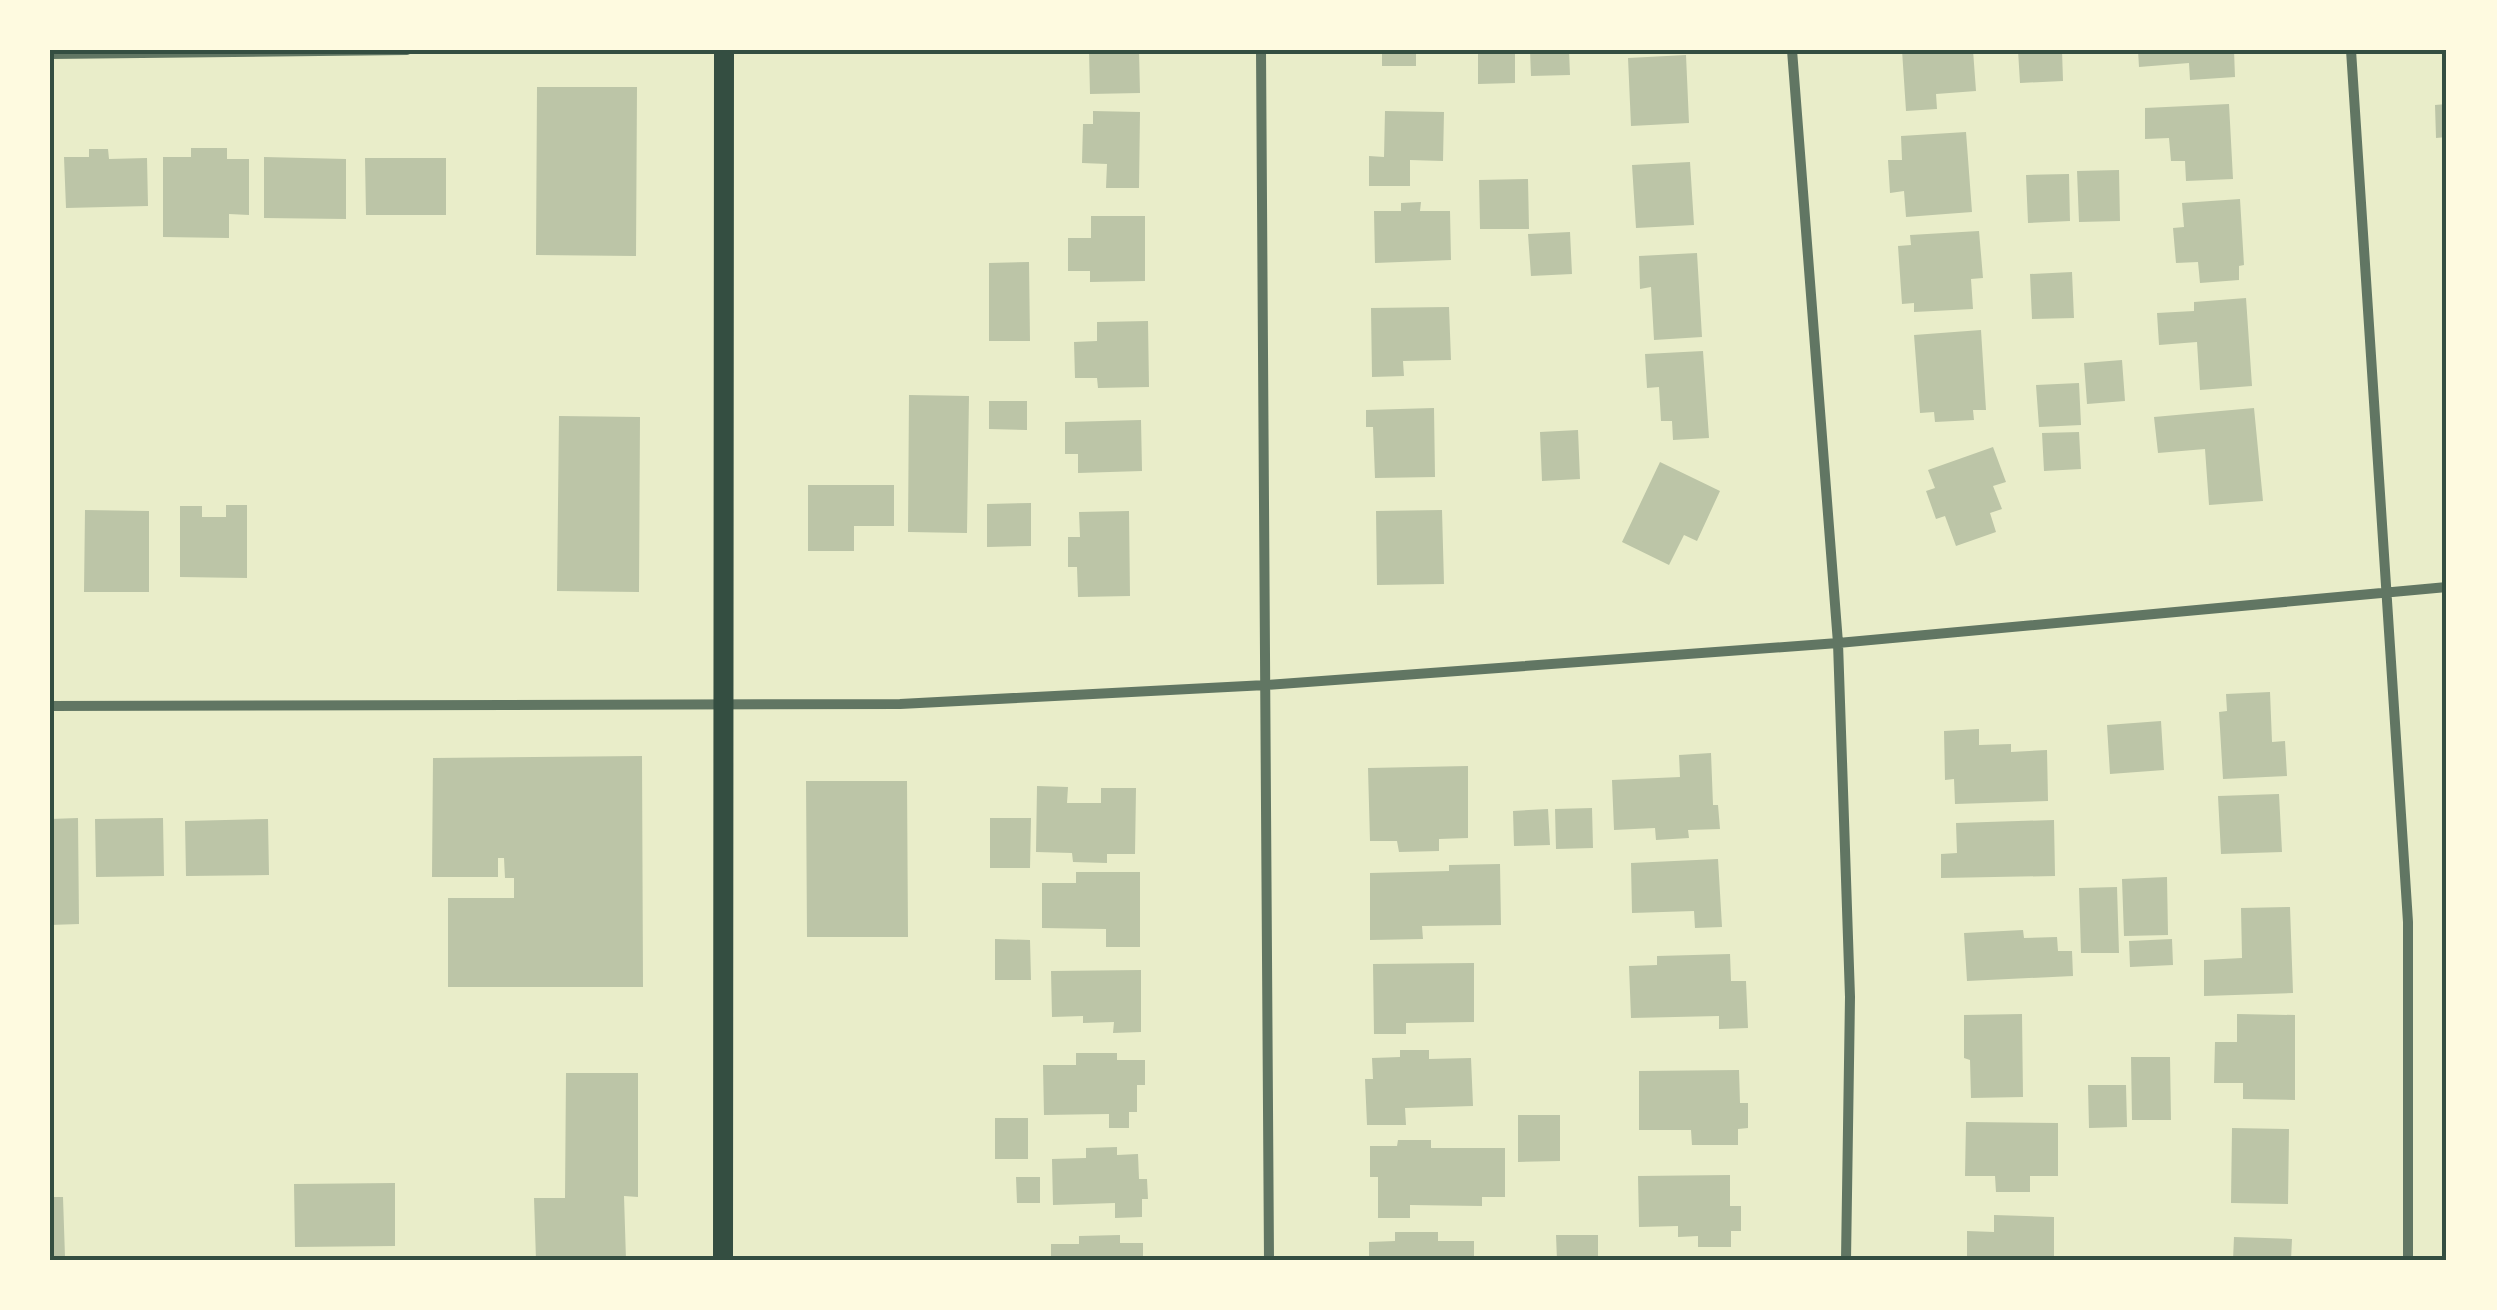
<svg xmlns="http://www.w3.org/2000/svg" width="2497" height="1310" font-family="Merriweather,serif">
  <rect width="100%" height="100%" fill="#e9edc9"/>
  <path fill="#bcc5a7" d="M1089,50H1139L1140,93L1090,94Z
    M1382,50H1416V66H1382Z
    M1478,50H1515V83L1478,84Z
    M1530,50H1569L1570,75L1531,76Z
    M1902,50H1973L1976,91L1936,94L1937,109L1906,111Z
    M2018,50H2062L2063,81L2020,83Z
    M2138,50H2234L2235,77L2190,80L2189,63L2139,67Z
    M1686,55L1689,123L1631,126L1628,58Z
    M537,87H637L636,256L536,255Z
    M2229,104L2233,179L2186,181L2185,161H2171L2169,138L2145,139V108Z
    M2447,104V137L2436,138L2435,105Z
    M1093,111L1140,112L1139,188H1106L1107,164L1082,163L1083,124H1093Z
    M1385,111L1444,112L1443,161L1410,160V186H1369V156L1384,157Z
    M1966,132L1972,212L1906,217L1904,191L1890,193L1888,160H1902L1901,136Z
    M191,148H227V159H249V215L229,214V238L163,237V157H191Z
    M89,149H108L109,159L147,158L148,206L66,208L64,157H89Z
    M264,157L346,159V219L264,218Z
    M365,158H446V215H366Z
    M1690,162L1694,225L1636,228L1632,165Z
    M2119,170L2120,221L2079,222L2077,171Z
    M2069,174L2070,221L2028,223L2026,175Z
    M1528,179L1529,229H1480L1479,180Z
    M2240,199L2244,265L2239,266V280L2200,283L2198,262L2176,263L2173,228L2184,227L2182,203Z
    M1421,202L1420,211H1450L1451,260L1375,263L1374,211H1401V203Z
    M1091,216H1145V281L1090,282V271H1068V238H1091Z
    M1979,231L1983,278L1971,279L1973,309L1914,312V303L1902,304L1898,246L1911,245L1910,235Z
    M1570,232L1572,274L1531,276L1528,234Z
    M1697,253L1702,337L1654,340L1651,287L1640,289L1639,256Z
    M1029,262L1030,341H989V263Z
    M2072,272L2074,318L2032,319L2030,274Z
    M2246,298L2252,386L2200,390L2197,342L2159,345L2157,313L2194,311V302Z
    M1449,307L1451,360L1403,361L1404,376L1372,377L1371,308Z
    M1148,321L1149,387L1098,388L1097,378H1075L1074,342L1097,341V322Z
    M1981,330L1986,410H1973L1974,420L1935,422L1934,412L1920,413L1914,335Z
    M1703,351L1709,438L1673,440L1672,421H1661L1659,387L1647,388L1645,354Z
    M2122,360L2125,401L2087,404L2084,363Z
    M2079,383L2081,425L2039,427L2036,385Z
    M909,395L969,396L967,533L908,532Z
    M989,401H1027V430L989,429Z
    M1434,408L1435,477L1375,478L1373,427H1366V410Z
    M2254,408L2263,501L2209,505L2205,449L2158,453L2154,417Z
    M559,416L640,417L639,592L557,591Z
    M1141,420L1142,471L1078,473V454H1065V422Z
    M1578,430L1580,479L1542,481L1540,432Z
    M2079,432L2081,469L2044,471L2042,433Z
    M1993,447L2006,482L1993,486L2002,509L1990,513L1996,532L1956,546L1945,516L1936,519L1926,491L1935,488L1928,470Z
    M1660,462L1720,491L1697,541L1684,535L1669,565L1622,542Z
    M808,485H894V526H854V551H808Z
    M1031,503V546L987,547V504Z
    M226,505H247V578L180,577V506H202V517H226Z
    M85,510L149,511V592H84Z
    M1442,510L1444,584L1377,585L1376,511Z
    M1129,511L1130,596L1078,597L1077,567H1068V537H1080L1079,512Z
    M2270,692L2272,742L2285,741L2287,776L2223,779L2219,712L2227,711L2226,694Z
    M2161,721L2164,770L2110,774L2107,725Z
    M1979,729V745L2011,744V752L2047,750L2048,801L1955,804L1954,779L1945,780L1944,731Z
    M1711,753L1713,805H1718L1720,829L1688,830L1689,838L1656,840L1655,828L1614,830L1612,780L1680,777L1679,755Z
    M642,756L643,987H448V898H514V878H505L504,858H498V877H432L433,758Z
    M1468,766V838L1439,839V851L1399,852L1397,841H1370L1368,768Z
    M806,781H907L908,937H807Z
    M1037,786L1068,787L1067,803H1101V788H1136L1135,854H1107V863L1073,862L1072,853L1036,852Z
    M2279,794L2282,852L2221,854L2218,796Z
    M1592,808L1593,848L1556,849L1555,809Z
    M1548,809L1550,845L1514,846L1513,811Z
    M78,818L79,924L50,925V819Z
    M163,818L164,876L96,877L95,819Z
    M990,818H1031L1030,868H990Z
    M268,819L269,875L186,876L185,821Z
    M2054,820L2055,876L1941,878V854L1957,853L1956,823Z
    M1718,859L1722,927L1695,928L1694,911L1632,913L1631,863Z
    M1500,864L1501,925L1422,926L1423,939L1370,940V873L1449,871V865Z
    M1076,872H1140V947H1106V929L1042,928V883H1076Z
    M2167,877L2168,935L2124,936L2122,879Z
    M2117,887L2119,953H2081L2079,888Z
    M2290,907L2293,993L2204,996V960L2242,958L2241,908Z
    M2023,930L2024,938L2057,937L2058,951H2072L2073,976L1967,981L1964,933Z
    M995,939L1030,940L1031,980H995Z
    M2172,939L2173,965L2130,967L2129,941Z
    M1730,954L1731,981H1746L1748,1028L1719,1029V1016L1631,1018L1629,966L1657,965V956Z
    M1474,963V1022L1406,1023V1034H1374L1373,964Z
    M1141,970V1032L1113,1033L1114,1022L1083,1023V1016L1052,1017L1051,971Z
    M2022,1014L2023,1097L1971,1098L1970,1060L1964,1058V1015Z
    M2237,1014L2295,1015V1100L2243,1099V1083H2214L2215,1042H2237Z
    M1400,1050H1429V1059L1471,1058L1473,1106L1405,1108L1406,1125H1367L1365,1079H1373L1372,1058L1400,1057Z
    M1076,1053H1117V1060H1145V1085H1137V1112H1129V1128H1109V1114L1044,1115L1043,1065H1076Z
    M2131,1057H2170L2171,1120H2132Z
    M1739,1070L1740,1103H1748V1128L1738,1129V1145H1692L1691,1130H1639V1071Z
    M566,1073H638V1197L624,1196L626,1260H536L534,1198H565Z
    M2088,1085H2126L2127,1127L2089,1128Z
    M1518,1115H1560V1161L1518,1162Z
    M995,1118H1028V1159H995Z
    M1966,1122L2058,1123V1176H2030V1192H1996L1995,1176H1965Z
    M2232,1128L2289,1129L2288,1204L2231,1203Z
    M1398,1140H1431V1148H1505V1197H1482V1206L1410,1205V1218H1378V1177H1370V1146H1397Z
    M1117,1147V1155L1138,1154L1139,1179H1147L1148,1199H1142V1217L1115,1218V1203L1053,1205L1052,1159L1086,1158V1148Z
    M1730,1175V1206H1741V1231H1731V1247H1698V1236L1678,1237V1226L1639,1227L1638,1176Z
    M1016,1177H1040V1203H1017Z
    M395,1183V1246L295,1247L294,1184Z
    M50,1197H63L65,1257H50Z
    M1994,1215L2054,1217V1260H1967V1231L1994,1232Z
    M1395,1232H1438V1241H1474V1260H1369V1242L1395,1241Z
    M1120,1235V1243H1143V1260H1051V1244H1079V1236Z
    M1556,1235H1598V1260H1557Z
    M2234,1237L2292,1239L2291,1260H2233Z"/>
  <g fill="none" stroke-linecap="round" stroke-linejoin="round">
    <path stroke="#617663" stroke-width="10" d="M1261,50L1269,1260
      M1792,50L1838,643L1850,997L1846,1260
      M2351,50L2408,922V1260
      M50,54L407,50
      M50,706L900,704L1266,685L1838,643L2447,587"/>
    <path stroke="#344e41" stroke-width="20" d="M723,1260L724,50"/>
  </g>
  <rect width="2497" height="1310" fill="none" stroke="#fefae0" stroke-width="105"/>
  <rect x="52" y="52" width="2392" height="1206" fill="none" stroke="#344e41" stroke-width="4"/>
</svg>
